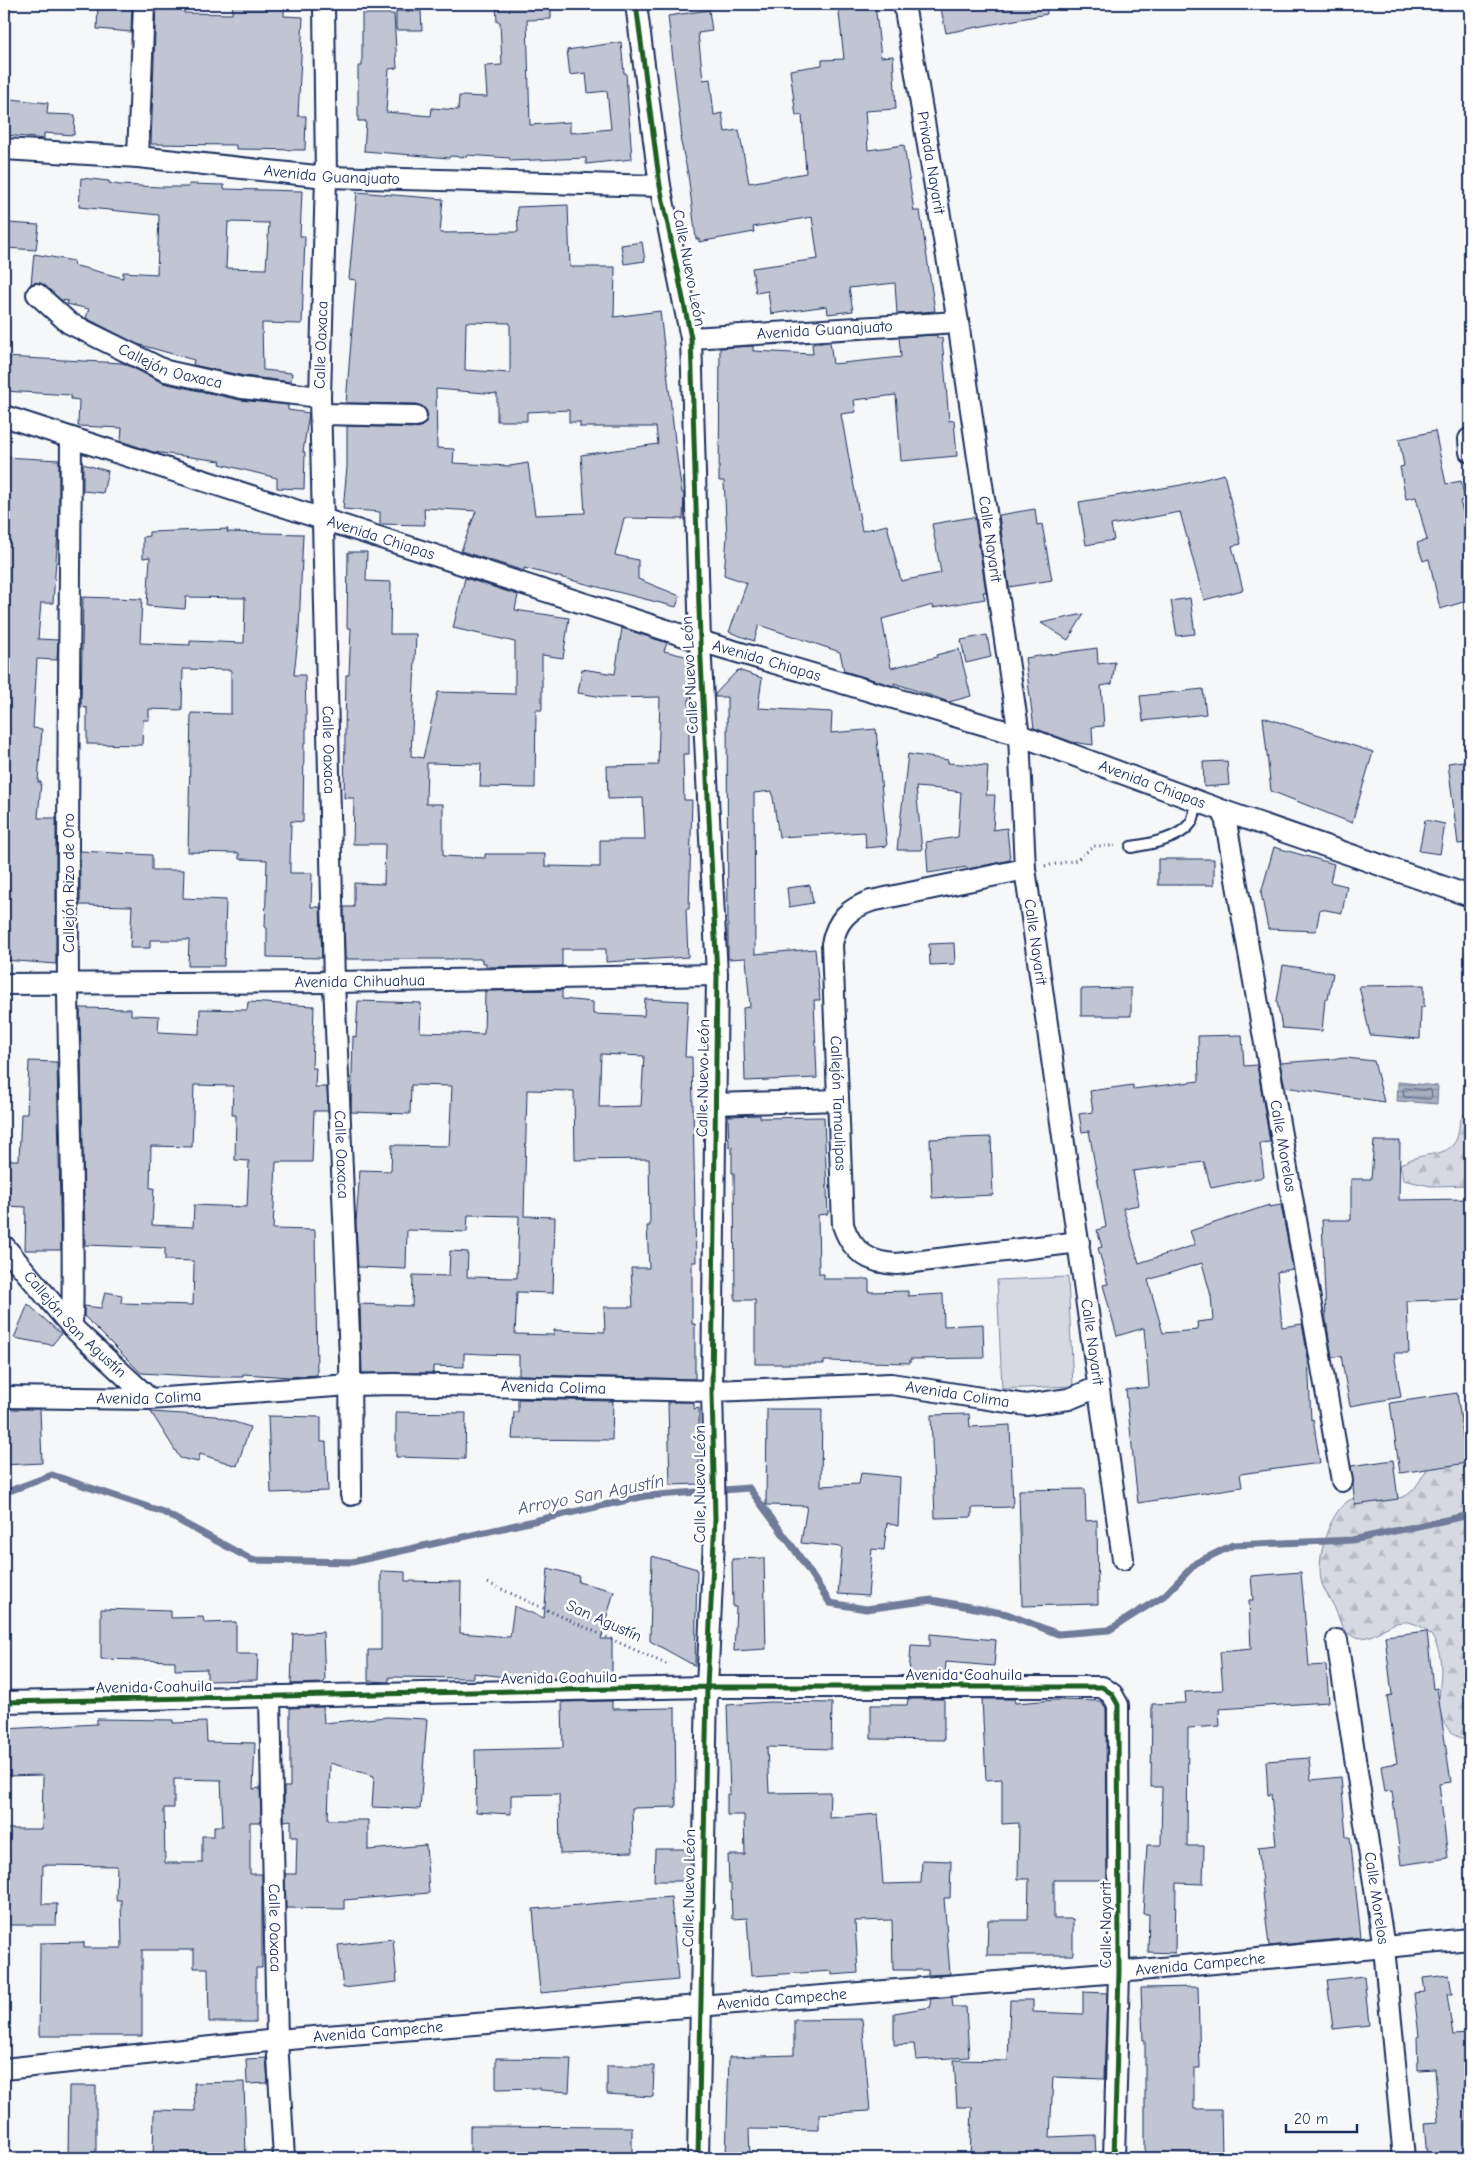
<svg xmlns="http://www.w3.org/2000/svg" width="1474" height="2162" font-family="'Comic Neue',sans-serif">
  <defs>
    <pattern id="forest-firs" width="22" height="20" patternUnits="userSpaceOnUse" patternTransform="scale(1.25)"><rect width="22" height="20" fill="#d6d9e2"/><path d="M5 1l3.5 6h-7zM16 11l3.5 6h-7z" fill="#b7bbc4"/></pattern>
    <pattern id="water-rules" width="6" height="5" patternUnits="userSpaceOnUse" patternTransform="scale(1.25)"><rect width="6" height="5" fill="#a9b0c1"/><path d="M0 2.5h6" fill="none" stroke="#8990a0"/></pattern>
  </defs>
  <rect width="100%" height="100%" fill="#f6f7f9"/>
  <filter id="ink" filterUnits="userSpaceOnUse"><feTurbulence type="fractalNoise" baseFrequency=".02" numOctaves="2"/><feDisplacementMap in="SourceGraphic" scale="10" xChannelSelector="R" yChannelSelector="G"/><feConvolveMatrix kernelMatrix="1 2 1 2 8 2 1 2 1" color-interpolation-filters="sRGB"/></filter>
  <g filter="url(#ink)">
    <path fill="url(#forest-firs)" stroke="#7884a0" d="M1470,1110V1185L1431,1186L1403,1180L1400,1164C1406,1162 1412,1158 1418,1157C1432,1153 1448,1155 1456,1140C1462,1128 1454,1122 1470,1110Z
      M1470,1405V1742C1412,1720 1459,1676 1431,1635C1427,1630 1421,1626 1415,1624C1389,1614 1377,1643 1355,1637C1341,1632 1341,1622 1336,1611C1333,1602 1325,1593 1322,1584C1315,1561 1328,1514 1348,1501C1368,1489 1392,1507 1410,1493C1417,1487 1421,1478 1426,1471C1441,1449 1452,1424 1470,1405Z"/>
    <path fill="#d6d9e2" stroke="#7884a0" d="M1068,1277L1073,1386L1002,1389L997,1280Z"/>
    <path fill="url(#water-rules)" stroke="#707c99" d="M1398,1082L1438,1086L1437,1104L1397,1101Z"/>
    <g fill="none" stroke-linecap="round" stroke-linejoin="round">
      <path stroke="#546386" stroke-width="1" d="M1405,1088L1431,1090L1432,1097L1430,1099L1404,1097L1403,1090Z"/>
      <path stroke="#707c99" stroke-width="7" d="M4,1493L52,1475L163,1512L252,1560L352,1562L645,1496L749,1488L795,1550L830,1603L866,1609L932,1600L1007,1614L1058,1634L1109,1630L1165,1595L1196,1563L1233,1545L1352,1540L1465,1516L1470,1511"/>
    </g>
    <path fill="#c0c4d3" stroke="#1b2f5e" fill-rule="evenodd" d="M98,4H132L131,32L97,29Z
      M156,4H184V13L232,14L233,4H284V16L303,17L298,116H306L305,150L236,149V145L151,144Z
      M496,4H551V19L527,20L530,125L570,122V133L611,129L607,91L588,93L586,73L570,75L567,50L621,42L624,73H626L632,159L586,164V158L510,161V158L467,155V157L450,156L449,158L364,151L366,121H358V66H362V14H394L397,68L389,69L386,112L431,116L432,108L458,110L459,96L487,97L485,66L502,65L500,22H497Z
      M838,4H875L881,57L893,56L896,109L865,111L868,150L904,145L914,211H920L935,311L897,314L895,283L849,288L853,311L828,314L827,306L771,314L768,291L756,293L752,268L818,259L812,217L753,227L754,232L699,242V239H696L688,174L680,138H682L668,16L709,10L712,31L698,33L703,80L710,79L714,115L722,113L725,132L739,130L749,183L806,173L802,115L796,116L790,70L822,65V60L844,59Z
      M940,4H1046L1047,14L946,33Z
      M396,11H421L422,30H396Z
      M11,99L48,103L47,114L75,115L74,135L44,133V139L7,135Z
      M81,178L109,181V183L120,185L160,187H189V184L224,185V189L302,191L300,236H305L302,324L262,323L263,370L292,373L291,382L244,376L193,365L194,360L137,344L86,318L89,309L67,304L68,301L61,300L40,283L31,284L34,254L74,261L73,265L123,278V272L157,274L159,215L79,207ZM228,222L269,223L266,269L226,268Z
      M357,192L443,199L440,233L518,232L517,207L568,205L570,267H615L614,317L660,311L677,458L682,493H684L683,519L624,518L615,555L638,560V579L680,596L676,607L524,568V571L461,551L476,511L424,508L425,525L380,524V512L343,509L347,467V426L416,428L422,426L428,417L426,410L417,404L346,403L356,280L349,279ZM466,322L510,323V373L465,370ZM436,389L497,394V421H527V412L569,410V422H580V427H656L658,444L581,455L585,513L535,515L528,463L510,466L453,463L454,449L437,448Z
      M8,223L39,225L36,250L6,248Z
      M642,242L645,261L624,264L621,245Z
      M937,335V338H942L949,421L954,420L957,456L901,461L896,395L854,400L856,412L841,414L862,531L887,525L901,581L941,573L932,524L973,517L975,519L986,592H983L985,599L933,608V605L882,619L891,668L937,657L936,655L959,649L971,696L949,702L894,683V686L844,671L840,652L759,625L754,641L729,632L747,583L724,575L727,536L724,481H719L720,348L753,346V351L813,354L812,344L830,342L833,364L901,357L899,337Z
      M4,357L123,363L163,383L240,400L288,405V410L309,413L303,452H305L304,489L277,488V478L220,464L221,461L153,452L121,441L122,428L78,426L79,400L71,399V395L4,391Z
      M1435,431L1446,484L1461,481L1465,500L1460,501L1470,538V600L1440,609L1429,559L1423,561L1417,543L1427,540L1416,497L1406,499L1400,467L1404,466L1399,439Z
      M4,457L59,460V519L53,603H41L38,639L58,640L57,660L37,659L33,728L42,729L38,782H41L38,818H56V964L4,960Z
      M83,464L108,471L103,493L83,491Z
      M1224,474L1241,544L1232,546L1243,590L1204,600L1180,512L1111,525L1114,540L1086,545L1079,502L1181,485Z
      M1035,509L1037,525L1042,524L1052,580L1009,587L999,515Z
      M228,529L227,532L303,534L299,629L294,675H305L306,714V743H304L303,822L291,821L290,865V873H312L311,907H320L322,958L267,957V928H265L267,860L239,859V853L188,852L191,713L231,714V670L183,669L182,710L149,709V720H143L142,745L87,744V708L81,707L83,597L142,599L140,643L190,645V641L244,643L245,598L186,597L185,609L147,606L150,557L143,558V537L149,536V532Z
      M348,552H367L366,581L391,582L390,634H416L411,756L423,758L438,692L515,694V642L453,628L465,578L518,595L515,610L569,618L563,658L542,655V710H536L535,788L480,787L481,764L427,763L426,804H443V856L485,858V854H545V866L600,867V840H645L643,798L608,799L607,766L658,765L660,697L609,698L578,693L582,669L615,674L622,628L667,643L664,651L689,657V754H683L684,800H692L689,909H686L688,957L606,962V949H562V966L486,967V963H482V959H345L344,907H354V883L384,884L385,844H353L354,798H344L346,675H349L351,628H347Z
      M1190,598L1195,634L1177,636L1171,601Z
      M1084,614L1068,640L1041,623Z
      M987,635L991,657L966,663L961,640Z
      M1097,648L1098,664L1115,662L1112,684L1101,686L1104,726L1092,727L1093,745L1072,742L1034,728L1025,658Z
      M738,670L762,678L758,708L832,712L831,733L876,729L887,846L866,848L865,832L779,837L772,791L754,793L755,954L815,949L820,1000H814L817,1078L745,1081L743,1008L750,1007L746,958L728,959L727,697H715V694Z
      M1203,689L1206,714L1143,721L1140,696Z
      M1263,717L1373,752L1352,823L1271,791Z
      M908,754L948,760V763L988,766L986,795H995L993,830L1007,828L1010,860L968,869L967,867L928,873L926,842L958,837L961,792L940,789L916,787L922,850H897Z
      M1470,760V843L1458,844L1448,763Z
      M1227,761L1229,785L1204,787L1203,762Z
      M1425,820L1445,824L1440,854L1419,851Z
      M1274,847L1334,864L1330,882L1347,886L1342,913L1320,909L1316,931L1268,929L1261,893Z
      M80,851L152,855V870H184L183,898L226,900L224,966H188L189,940H150V948H130L132,906L80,905Z
      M1158,859H1214V885H1158Z
      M810,885L813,903L789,907L787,888Z
      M954,943L955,964L930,965L929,944Z
      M1283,965L1333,973L1328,999H1325L1322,1031L1282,1028L1277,1001Z
      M1424,985V1007H1421L1420,1039L1370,1035L1359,986Z
      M1131,988V1016H1081V989Z
      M562,990V999L593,1002V1014L644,1016L645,999L688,1001L685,1057H692L696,1262H692V1324H695V1379L519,1375V1355L483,1354L464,1353V1367L433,1366V1373H362L360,1304L412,1306L413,1275L449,1276L450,1251L468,1252L467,1277L517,1278L519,1216L468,1215L467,1232L407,1230L406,1269L358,1267L356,1222L360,1170L391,1171L392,1145L449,1146L452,1086L411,1085L410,1114L351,1112L353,1036L356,1037L358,1001L421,1003L420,1032L484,1034L485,991ZM601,1054L644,1056L641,1106L599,1107ZM527,1090L574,1091L575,1160L649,1159L650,1226H647L649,1268H631L633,1307H604L605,1332L554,1330V1335L515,1334L517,1292L553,1293L555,1217L524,1216Z
      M248,1002L314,1006L312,1068H316L315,1087H327L328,1111H314L312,1162H276L273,1229L315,1230L317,1375L290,1377L243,1374V1377H211L141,1373L84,1316V1306L101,1308L105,1292L122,1295L121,1303L193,1305L194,1265L193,1261L165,1260V1248L85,1245L80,1008L131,1009V1015L159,1016L158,1032L199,1034L200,1009L247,1010ZM194,1085L233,1086L232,1115H236L235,1160L249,1161L247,1207L194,1205L193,1227L152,1225L154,1188H150L151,1146L192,1147Z
      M1242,1035L1244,1066L1257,1065L1270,1142L1260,1143L1264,1177L1211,1188L1204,1162L1133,1171L1139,1205L1123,1208L1139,1263L1195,1245L1190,1231L1269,1205V1207L1281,1205L1293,1269L1277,1272L1282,1327L1302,1324L1308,1358L1311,1420L1313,1419L1320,1463L1240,1474L1242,1487L1138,1503L1126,1390L1149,1387L1144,1328L1117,1336L1103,1285L1108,1284L1098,1248L1102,1247L1097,1230L1106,1227L1089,1131L1082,1132L1079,1114L1093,1112L1090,1091L1133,1085V1089L1199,1081L1198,1036ZM1202,1263L1211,1296L1213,1320L1197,1322L1198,1330L1163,1333L1148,1280Z
      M1346,1058L1374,1061L1384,1102L1285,1087L1280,1063Z
      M29,1061L57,1062L61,1250H25L26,1207L4,1206V1160H19L21,1114H27Z
      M760,1115V1118L824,1117L828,1214L818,1215L819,1274H824V1279H869V1292L908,1291V1296L943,1294L944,1326L983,1324L984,1358L910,1359V1363L824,1361V1364H755V1300H735L734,1173H732V1146L729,1147L728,1116Z
      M991,1137L993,1195L932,1198L930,1139Z
      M1374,1141H1400L1399,1200L1470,1199V1299L1407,1301L1409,1353H1394L1401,1397L1350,1406L1341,1356L1332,1357L1326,1320L1322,1220H1351V1179H1371Z
      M28,1304L61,1334L52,1345L14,1338Z
      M1457,1393L1467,1463L1400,1473L1390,1403Z
      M518,1399L613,1401L612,1440L512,1439L514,1412H518Z
      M668,1402H694V1409L699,1408V1484L670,1485Z
      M4,1409H40L42,1463L4,1465Z
      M767,1409H822L821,1486L859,1484L861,1473L900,1477L898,1526L887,1523L884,1550L872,1549L868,1596L838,1594L842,1547L801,1543L807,1506L766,1505Z
      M151,1412L215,1416L250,1427L237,1466L200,1454L198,1462L180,1458Z
      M396,1412L466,1413L465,1459L396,1457Z
      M969,1414L970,1427L1010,1425L1013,1507L972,1508V1517L935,1518L931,1415Z
      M268,1416L321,1417V1442H326L328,1491L271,1493Z
      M1393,1460L1398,1499L1355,1505L1351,1466Z
      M1085,1489L1086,1521L1097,1520L1098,1604L1022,1606L1019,1490Z
      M652,1556L697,1569L695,1666L650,1641Z
      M764,1558L766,1649L734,1651L736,1607H733L732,1559Z
      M548,1568L579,1576L578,1582L614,1591L601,1639H612V1677L521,1679L473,1673V1678L389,1677V1682L368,1681V1650H381V1571L405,1572V1581L461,1582L460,1633L510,1637L514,1606L544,1618Z
      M1301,1572L1309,1666L1326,1665L1329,1702L1219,1709L1220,1726L1188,1728L1187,1846H1204L1203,1884L1176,1883L1175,1953L1148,1952L1149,1914H1143L1147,1845H1161L1162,1787H1151L1152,1704L1186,1703L1185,1692L1223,1690L1220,1652L1251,1649L1249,1600H1253L1251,1576Z
      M101,1609L171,1611V1618L203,1617L204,1623L236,1622V1654H258L257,1680L207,1681V1669L175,1670V1661L101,1659Z
      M1427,1631L1433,1689L1437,1688L1451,1782L1439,1784L1448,1858L1401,1865L1392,1791L1385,1792L1381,1766L1397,1763L1387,1696L1392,1695L1385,1636Z
      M323,1632L325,1681L323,1683L291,1684L293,1634Z
      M930,1634L996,1640L994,1666L946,1662L945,1675H909L911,1645L930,1646Z
      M908,1699H944V1740L871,1739V1705H907Z
      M982,1699H1014L1015,1703L1055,1700L1101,1701L1106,1708L1107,1880H1054V1919H1073V1955H987L988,1920H1028L1029,1879H1018L1019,1823L1002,1824V1779L986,1780Z
      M612,1701V1709L675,1708L676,1807L632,1808L633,1852L560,1854L559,1794L511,1795V1814L476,1812L475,1750L563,1748L562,1702Z
      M770,1702L832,1703L831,1749L767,1747L769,1793L830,1792L829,1818L878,1814L883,1884L921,1883L922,1860L951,1861L950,1898H944L950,1974L928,1975V1970H893L892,1920L855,1921L858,1973L832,1975V1971L751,1976L747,1918L732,1919L731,1884H729L728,1855H745L744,1815H727V1794H730L727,1705Z
      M323,1707L324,1723L387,1717L427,1719L420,1809L372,1807L374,1776L330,1763L328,1820H368V1850L426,1845L429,1893L344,1900V1909L286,1908L285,1874H296L297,1837H291V1820L284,1821V1787H290V1708Z
      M97,1719L173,1720V1723L206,1722L207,1742L255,1743L253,1789L260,1788L261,1822H250V1874H262V1968H256V2022H209L208,1968H194V1950H142V2036H39L40,1943L84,1942V1948H122L121,1900H116L117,1866L43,1865L42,1904H57L56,1925H4V1829H42L43,1775L5,1776L4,1729L97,1724ZM174,1779L221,1780L223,1826H214V1836H202V1863H165L164,1808H174Z
      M1309,1758L1311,1780L1341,1777L1346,1837H1350L1361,1937L1269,1946L1258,1847L1276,1845L1271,1794L1268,1795L1266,1761Z
      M655,1849H690V1881H654Z
      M671,1897L678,1980L540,1993L533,1909Z
      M393,1939L397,1982L343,1988L338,1945Z
      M1449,1975L1452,1994H1447L1453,2035L1470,2034V2067L1466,2068L1470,2158H1427L1424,2123L1439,2122L1435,2069L1418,2070L1417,2037L1419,2036L1414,1993L1425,1992L1423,1978Z
      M1364,1976L1369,2025L1333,2029L1327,1980Z
      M1198,1987L1200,2068H1194V2109H1221L1222,2158H1145V2040H1143L1141,1988Z
      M1083,1992L1107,1993L1104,2079L1053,2077L1050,2137L1095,2135L1096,2158H970L972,2107H957L954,2060L1008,2061L1010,2000H1033V2012L1083,2014Z
      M952,1997L953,2007H966L969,2057L916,2060L914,2044L894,2045V2013L931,2007L930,1999Z
      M862,2019L870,2111L819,2114V2130L749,2129L750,2158H726L729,2057L794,2055V2020Z
      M266,2058L268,2083L247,2084L246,2059Z
      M496,2058L571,2059L569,2092L540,2090V2088L496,2089Z
      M607,2066H654L653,2097L607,2094Z
      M244,2082L246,2158H153L154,2110L195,2111L194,2083Z
      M69,2086H96V2158H68Z
      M470,2126L632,2127V2158H470Z"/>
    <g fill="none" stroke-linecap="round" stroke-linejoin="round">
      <g stroke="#1b2f5e" stroke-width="14">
        <path id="service" d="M1131,847C1150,844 1181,839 1192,821C1195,815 1195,807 1196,801"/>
      </g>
      <g stroke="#1b2f5e" stroke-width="24">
        <g id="minor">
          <path id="s1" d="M324,4L326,177L320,397L334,982L350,1358L351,1495"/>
          <path d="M636,4L660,186L691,338L700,641L717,975L712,1391L715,1519L707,1687L698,2158"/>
          <path id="s2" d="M904,4L958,322L1019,735L1025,869L1123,1559"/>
          <path id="s3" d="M4,149L138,157L326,177L660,186"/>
          <path d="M138,157L144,4"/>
          <path id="s4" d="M37,294L69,323L166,371L242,388L320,397"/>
          <path id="s5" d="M691,338L958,322"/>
          <path d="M321,414L416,416"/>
          <path id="s6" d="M4,416L700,641L1019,735L1224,811L1470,896"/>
          <path d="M71,439C70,622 67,805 68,988C69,1101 75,1214 72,1327"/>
          <path d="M1469,439L1470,452"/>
          <path id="s7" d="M1224,811L1342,1481"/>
          <path id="s8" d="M1025,869L871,901C848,909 837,920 832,944L843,1225C852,1252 869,1263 897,1264L1079,1242"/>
          <path id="s9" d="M4,984L334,982L717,975"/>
          <path d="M715,1104L838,1100"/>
          <path id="s10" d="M4,1246L72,1327L150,1399"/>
          <path id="s11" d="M4,1397L150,1399L350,1385L394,1384L712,1391L891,1384L1026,1405L1069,1399L1098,1387"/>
          <path id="s12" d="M1337,1640L1384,1948L1404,2158"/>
          <path id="s13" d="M270,1697L277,2040L284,2158"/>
          <path d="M4,1702L707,1687H1102L1112,1694L1118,1705L1119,1972L1114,2158"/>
          <path id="s14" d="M4,2069L277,2040L1119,1972L1470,1939"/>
        </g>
      </g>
      <path stroke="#1b2f5e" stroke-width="3" stroke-dasharray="1 4" stroke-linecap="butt" d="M1045,866L1077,860L1094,846H1115
        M488,1583L668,1665"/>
      <use href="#service" stroke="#fff" stroke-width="10"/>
      <use href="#minor" stroke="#fff" stroke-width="20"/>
      <g stroke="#fff" stroke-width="8">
        <path id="cycleway" d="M636,4L660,186L691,338L700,641L717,975L712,1391L715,1519L707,1687L698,2158
          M4,1702L707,1687H1102L1112,1694L1118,1705L1119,1972L1114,2158"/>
      </g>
      <use href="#cycleway" stroke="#1b5e20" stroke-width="5"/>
    </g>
  </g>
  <g text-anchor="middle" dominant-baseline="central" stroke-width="5" stroke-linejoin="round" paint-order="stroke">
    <g font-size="16" fill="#1b2f5e" stroke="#fff">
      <text stroke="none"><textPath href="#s2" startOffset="161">Privada Nayarit</textPath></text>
      <text stroke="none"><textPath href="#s3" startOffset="329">Avenida Guanajuato</textPath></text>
      <text transform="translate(689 268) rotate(79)">Calle Nuevo León</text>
      <text stroke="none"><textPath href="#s5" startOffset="134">Avenida Guanajuato</textPath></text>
      <text transform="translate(321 345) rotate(-88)">Calle Oaxaca</text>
      <text stroke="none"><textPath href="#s4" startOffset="154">Callejón Oaxaca</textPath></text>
      <text stroke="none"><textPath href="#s6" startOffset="396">Avenida Chiapas</textPath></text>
      <text stroke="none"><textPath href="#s2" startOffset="542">Calle Nayarit</textPath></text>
      <text stroke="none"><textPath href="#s6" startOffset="801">Avenida Chiapas</textPath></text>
      <text transform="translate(690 675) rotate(-93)">Calle Nuevo León</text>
      <text stroke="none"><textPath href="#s1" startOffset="746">Calle Oaxaca</textPath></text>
      <text stroke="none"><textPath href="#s6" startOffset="1206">Avenida Chiapas</textPath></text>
      <text transform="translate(69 883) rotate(-90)">Callejón Rizo de Oro</text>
      <text stroke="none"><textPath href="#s2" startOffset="948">Calle Nayarit</textPath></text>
      <text stroke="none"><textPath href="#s9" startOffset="356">Avenida Chihuahua</textPath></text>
      <text transform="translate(703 1078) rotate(-89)">Calle Nuevo León</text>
      <text stroke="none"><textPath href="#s8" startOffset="378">Callejón Tamaulipas</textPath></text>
      <text stroke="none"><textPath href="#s7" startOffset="340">Calle Morelos</textPath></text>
      <text stroke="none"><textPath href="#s1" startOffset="1151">Calle Oaxaca</textPath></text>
      <text stroke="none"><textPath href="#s10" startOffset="106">Callejón San Agustín</textPath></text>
      <text stroke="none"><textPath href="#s2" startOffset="1352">Calle Nayarit</textPath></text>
      <text stroke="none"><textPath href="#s11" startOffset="550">Avenida Colima</textPath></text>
      <text stroke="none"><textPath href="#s11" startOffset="955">Avenida Colima</textPath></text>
      <text stroke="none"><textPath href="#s11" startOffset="145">Avenida Colima</textPath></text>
      <text transform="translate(700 1484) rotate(-90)">Calle Nuevo León</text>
      <text transform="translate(604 1621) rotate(24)">San Agustín</text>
      <text x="964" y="1675">Avenida Coahuila</text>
      <text transform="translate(559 1678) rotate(-1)">Avenida Coahuila</text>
      <text transform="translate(154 1687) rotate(-1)">Avenida Coahuila</text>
      <text transform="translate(689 1888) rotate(-89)">Calle Nuevo León</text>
      <text stroke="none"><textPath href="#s12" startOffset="261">Calle Morelos</textPath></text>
      <text transform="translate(1106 1925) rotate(-90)">Calle Nayarit</text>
      <text stroke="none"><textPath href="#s13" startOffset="231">Calle Oaxaca</textPath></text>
      <text stroke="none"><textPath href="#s14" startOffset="1201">Avenida Campeche</textPath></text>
      <text stroke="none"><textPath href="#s14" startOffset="781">Avenida Campeche</textPath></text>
      <text stroke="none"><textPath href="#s14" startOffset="376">Avenida Campeche</textPath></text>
    </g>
    <g font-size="18" font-style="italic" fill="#4d5c81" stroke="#fff">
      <text transform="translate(591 1495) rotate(-11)">Arroyo San Agustín</text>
    </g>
  </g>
  <rect width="1474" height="2162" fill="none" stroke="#fff" stroke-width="20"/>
  <rect x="10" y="10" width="1454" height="2142" fill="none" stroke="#1b2f5e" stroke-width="2" filter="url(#ink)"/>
  <path d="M1286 2124v8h71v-8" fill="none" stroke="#1b2f5e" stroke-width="2.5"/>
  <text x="1294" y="2124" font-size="15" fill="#1b2f5e" stroke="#ffffff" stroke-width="4" paint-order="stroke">20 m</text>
</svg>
